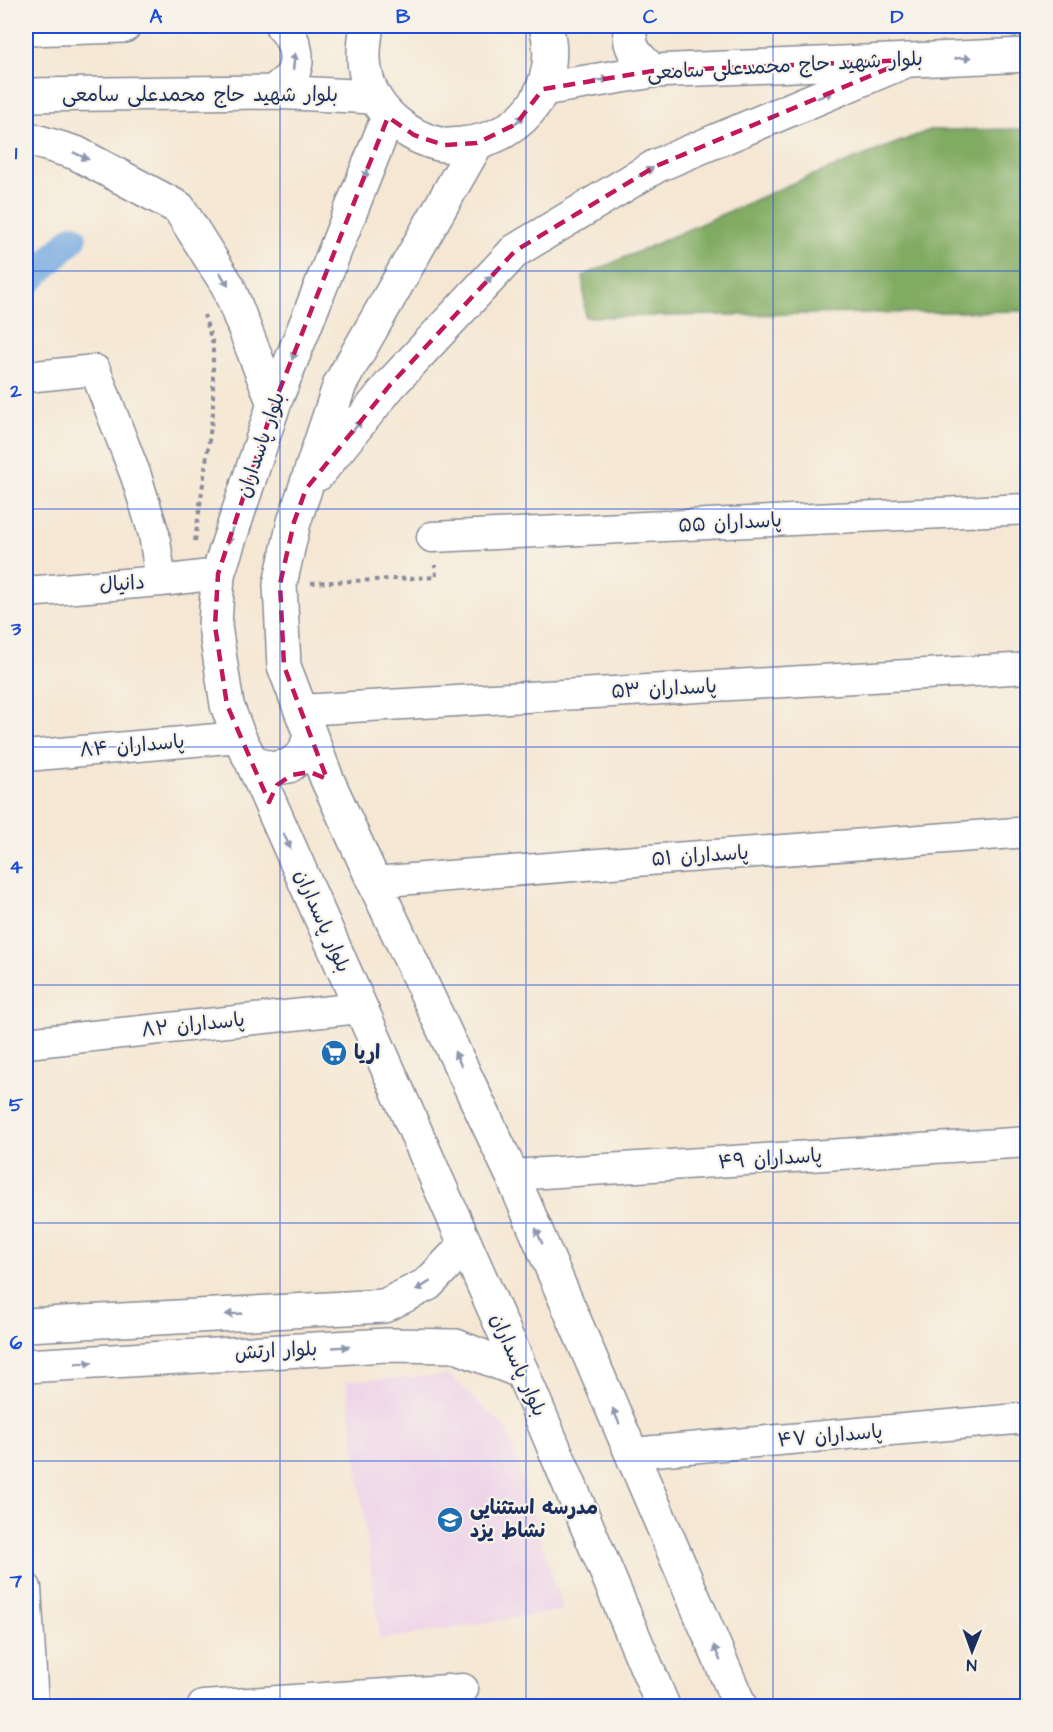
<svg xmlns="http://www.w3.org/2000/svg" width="1053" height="1732" font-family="'Architects Daughter','Playpen Sans Arabic',sans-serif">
  <rect width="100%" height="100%" fill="#f7f3e8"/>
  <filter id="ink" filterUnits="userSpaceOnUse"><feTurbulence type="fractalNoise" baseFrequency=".0167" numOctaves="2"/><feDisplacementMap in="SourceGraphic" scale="12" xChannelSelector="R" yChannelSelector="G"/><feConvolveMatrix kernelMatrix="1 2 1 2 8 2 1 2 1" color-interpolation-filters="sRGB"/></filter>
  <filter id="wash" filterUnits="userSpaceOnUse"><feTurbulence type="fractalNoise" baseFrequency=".008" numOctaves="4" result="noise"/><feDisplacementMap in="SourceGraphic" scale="24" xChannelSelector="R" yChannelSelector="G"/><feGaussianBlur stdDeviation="1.35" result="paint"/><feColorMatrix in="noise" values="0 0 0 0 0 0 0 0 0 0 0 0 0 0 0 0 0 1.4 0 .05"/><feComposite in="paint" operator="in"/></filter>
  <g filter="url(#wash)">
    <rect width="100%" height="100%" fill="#f5e7d3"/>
    <path fill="#edd1e9" d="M450,1375L507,1430L563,1610L380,1640L346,1381Z"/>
    <path fill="#81ab62" stroke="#4e6d60" stroke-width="1.5" d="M1027,129V311L585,317L583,276L793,183L930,130Z"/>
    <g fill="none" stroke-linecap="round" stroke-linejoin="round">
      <path stroke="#74a8e1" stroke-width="28" d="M26,284L73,238"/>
    </g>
  </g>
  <g filter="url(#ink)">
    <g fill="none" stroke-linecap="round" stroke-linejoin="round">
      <g stroke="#888b98" stroke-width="33">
        <path id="minor" d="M26,377L95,370L136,476L154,534L161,581
          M432,537L1028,509
          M26,592L161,581L218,574
          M300,710L1028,668
          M26,756L239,737
          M374,882L661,859L1028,832
          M26,1043L360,1008
          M512,1175L1028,1142
          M632,1453L1028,1418
          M26,1588L33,1706
          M203,1706L463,1689"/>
      </g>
      <g stroke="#888b98" stroke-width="36">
        <path id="tertiary" d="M26,1325L384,1306L428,1284L465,1245
          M26,1366L386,1345L456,1346L522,1372"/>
      </g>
      <g stroke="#888b98" stroke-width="36">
        <path id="secondary" d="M367,26C364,42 362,58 366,75C374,111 408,138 443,145C449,146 455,144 461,144C492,142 520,127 537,100C550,77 553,51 546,26
          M630,26C628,48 636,56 653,71
          M26,29L124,26
          M543,89L653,71L1028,55
          M273,92C279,87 288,81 292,75C301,58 294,38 282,26
          M26,95L273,92L374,97
          M388,117L274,404L218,574L215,626L227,705L239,737L252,762L522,1372L663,1706
          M26,138L76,153L179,208L228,286L274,404
          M477,143L340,384L294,522L280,584L284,666L327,779L374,882L512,1175L740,1706
          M318,474L390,385L515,251L656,166L908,60
          M252,762L270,769L289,766L304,754L310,736"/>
      </g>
      <path stroke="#888b98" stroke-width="4" stroke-dasharray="4.5 4.5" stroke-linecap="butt" d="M26,174L35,175
        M195,541L213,412V344L204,315
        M311,583L436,577L435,565"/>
      <use href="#minor" stroke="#fff" stroke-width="30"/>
      <use href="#tertiary" stroke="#fff" stroke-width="33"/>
      <use href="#secondary" stroke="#fff" stroke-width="33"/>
    </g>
    <defs><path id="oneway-solid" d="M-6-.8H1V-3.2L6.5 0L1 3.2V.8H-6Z" transform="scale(1.5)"/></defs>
    <g fill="#8d97ae">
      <use href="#oneway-solid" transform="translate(963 58) rotate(-3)"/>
      <use href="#oneway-solid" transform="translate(294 61) rotate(-84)"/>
      <use href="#oneway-solid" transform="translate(601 80) rotate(-10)"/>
      <use href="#oneway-solid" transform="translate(825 95) rotate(-23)"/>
      <use href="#oneway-solid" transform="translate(518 121) rotate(-41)"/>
      <use href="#oneway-solid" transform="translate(81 156) rotate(25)"/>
      <use href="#oneway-solid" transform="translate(367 171) rotate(112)"/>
      <use href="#oneway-solid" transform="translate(646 172) rotate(-31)"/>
      <use href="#oneway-solid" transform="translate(224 279) rotate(59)"/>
      <use href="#oneway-solid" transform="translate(486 282) rotate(-47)"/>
      <use href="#oneway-solid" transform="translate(295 352) rotate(112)"/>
      <use href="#oneway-solid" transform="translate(356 427) rotate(-51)"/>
      <use href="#oneway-solid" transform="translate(230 536) rotate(108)"/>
      <use href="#oneway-solid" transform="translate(287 841) rotate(66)"/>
      <use href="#oneway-solid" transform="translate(458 1059) rotate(-115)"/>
      <use href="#oneway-solid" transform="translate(539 1236) rotate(-113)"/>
      <use href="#oneway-solid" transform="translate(423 1286) rotate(148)"/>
      <use href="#oneway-solid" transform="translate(234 1314) rotate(177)"/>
      <use href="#oneway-solid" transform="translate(341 1347) rotate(-3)"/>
      <use href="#oneway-solid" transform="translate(84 1363) rotate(-3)"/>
      <use href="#oneway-solid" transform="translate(616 1416) rotate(-113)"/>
      <use href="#oneway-solid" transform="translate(717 1653) rotate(-113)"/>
    </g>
  </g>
  <path fill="none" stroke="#c2185b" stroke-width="4.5" stroke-dasharray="12 8" stroke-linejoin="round" d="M908,60L656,166L515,251L390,385L306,489L294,522L280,584L284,666L327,779L310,772L292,775L277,785L269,802L227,705L215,626L218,574L274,404L388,117L414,135L444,145L477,143L516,124L543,89L653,71Z"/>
  <path fill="none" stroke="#1d4ed8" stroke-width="1.5" stroke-opacity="0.55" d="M280,26V1706M526,26V1706M773,26V1706M26,271H1028M26,509H1028M26,747H1028M26,985H1028M26,1223H1028M26,1461H1028"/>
  <defs>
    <g id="supermarket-disc" transform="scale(1.35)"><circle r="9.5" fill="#1f6fb2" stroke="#f7f3e8"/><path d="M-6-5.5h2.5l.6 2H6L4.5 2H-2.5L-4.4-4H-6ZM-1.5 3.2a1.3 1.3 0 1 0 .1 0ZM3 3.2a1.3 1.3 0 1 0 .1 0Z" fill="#fff"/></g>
    <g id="school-disc" transform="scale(1.35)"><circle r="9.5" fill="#1f6fb2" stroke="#f7f3e8"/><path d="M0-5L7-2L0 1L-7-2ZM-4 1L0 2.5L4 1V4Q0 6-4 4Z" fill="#fff"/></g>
  </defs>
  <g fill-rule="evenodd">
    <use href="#supermarket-disc" x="334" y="1053"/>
    <use href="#school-disc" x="450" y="1520"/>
  </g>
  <g text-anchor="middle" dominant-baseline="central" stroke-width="4.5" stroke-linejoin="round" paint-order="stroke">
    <g font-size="20" fill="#1b2f5e" stroke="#f7f3e8">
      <text transform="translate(785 66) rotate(-3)">بلوار شهید حاج محمدعلی سامعی</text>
      <text x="200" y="95">بلوار شهید حاج محمدعلی سامعی</text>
      <text transform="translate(261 445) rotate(-71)">بلوار پاسداران</text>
      <text transform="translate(730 523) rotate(-3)">پاسداران ۵۵</text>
      <text transform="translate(122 584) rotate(-4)">دانیال</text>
      <text transform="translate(664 689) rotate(-3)">پاسداران ۵۳</text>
      <text transform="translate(132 746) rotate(-5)">پاسداران ۸۴</text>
      <text transform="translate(700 856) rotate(-4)">پاسداران ۵۱</text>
      <text transform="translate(322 921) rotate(66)">بلوار پاسداران</text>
      <text transform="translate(193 1025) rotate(-6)">پاسداران ۸۲</text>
      <text transform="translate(770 1159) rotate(-4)">پاسداران ۴۹</text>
      <text transform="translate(276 1351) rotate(-3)">بلوار ارتش</text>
      <text transform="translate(518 1365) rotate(66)">بلوار پاسداران</text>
      <text transform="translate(830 1436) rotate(-5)">پاسداران ۴۷</text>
    </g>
    <g font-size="20" font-weight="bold" fill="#1b2f5e" stroke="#f7f3e8" text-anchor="start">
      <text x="354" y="1053">اریا</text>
      <text x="470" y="1508">مدرسه استثنایی<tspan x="470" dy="23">نشاط یزد</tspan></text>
    </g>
  </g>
  <rect width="1053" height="1732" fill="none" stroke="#f7f3e8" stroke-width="66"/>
  <g transform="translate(972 1651) rotate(181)" stroke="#f7f3e8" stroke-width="4.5" paint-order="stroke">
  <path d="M0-4.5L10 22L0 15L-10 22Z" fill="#1b2f5e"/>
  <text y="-9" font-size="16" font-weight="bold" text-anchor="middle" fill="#1b2f5e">N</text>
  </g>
  <rect x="33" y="33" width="987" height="1666" fill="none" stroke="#1d4ed8" stroke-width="2"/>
  <g font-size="20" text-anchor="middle" font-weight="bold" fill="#1d4ed8">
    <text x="156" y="23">A</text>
    <text x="403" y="23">B</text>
    <text x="650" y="23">C</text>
    <text x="897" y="23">D</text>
    <text x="16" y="159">1</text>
    <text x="16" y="397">2</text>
    <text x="16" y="635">3</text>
    <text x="16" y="873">4</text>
    <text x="16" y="1111">5</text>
    <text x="16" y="1349">6</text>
    <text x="16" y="1587">7</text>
  </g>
</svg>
